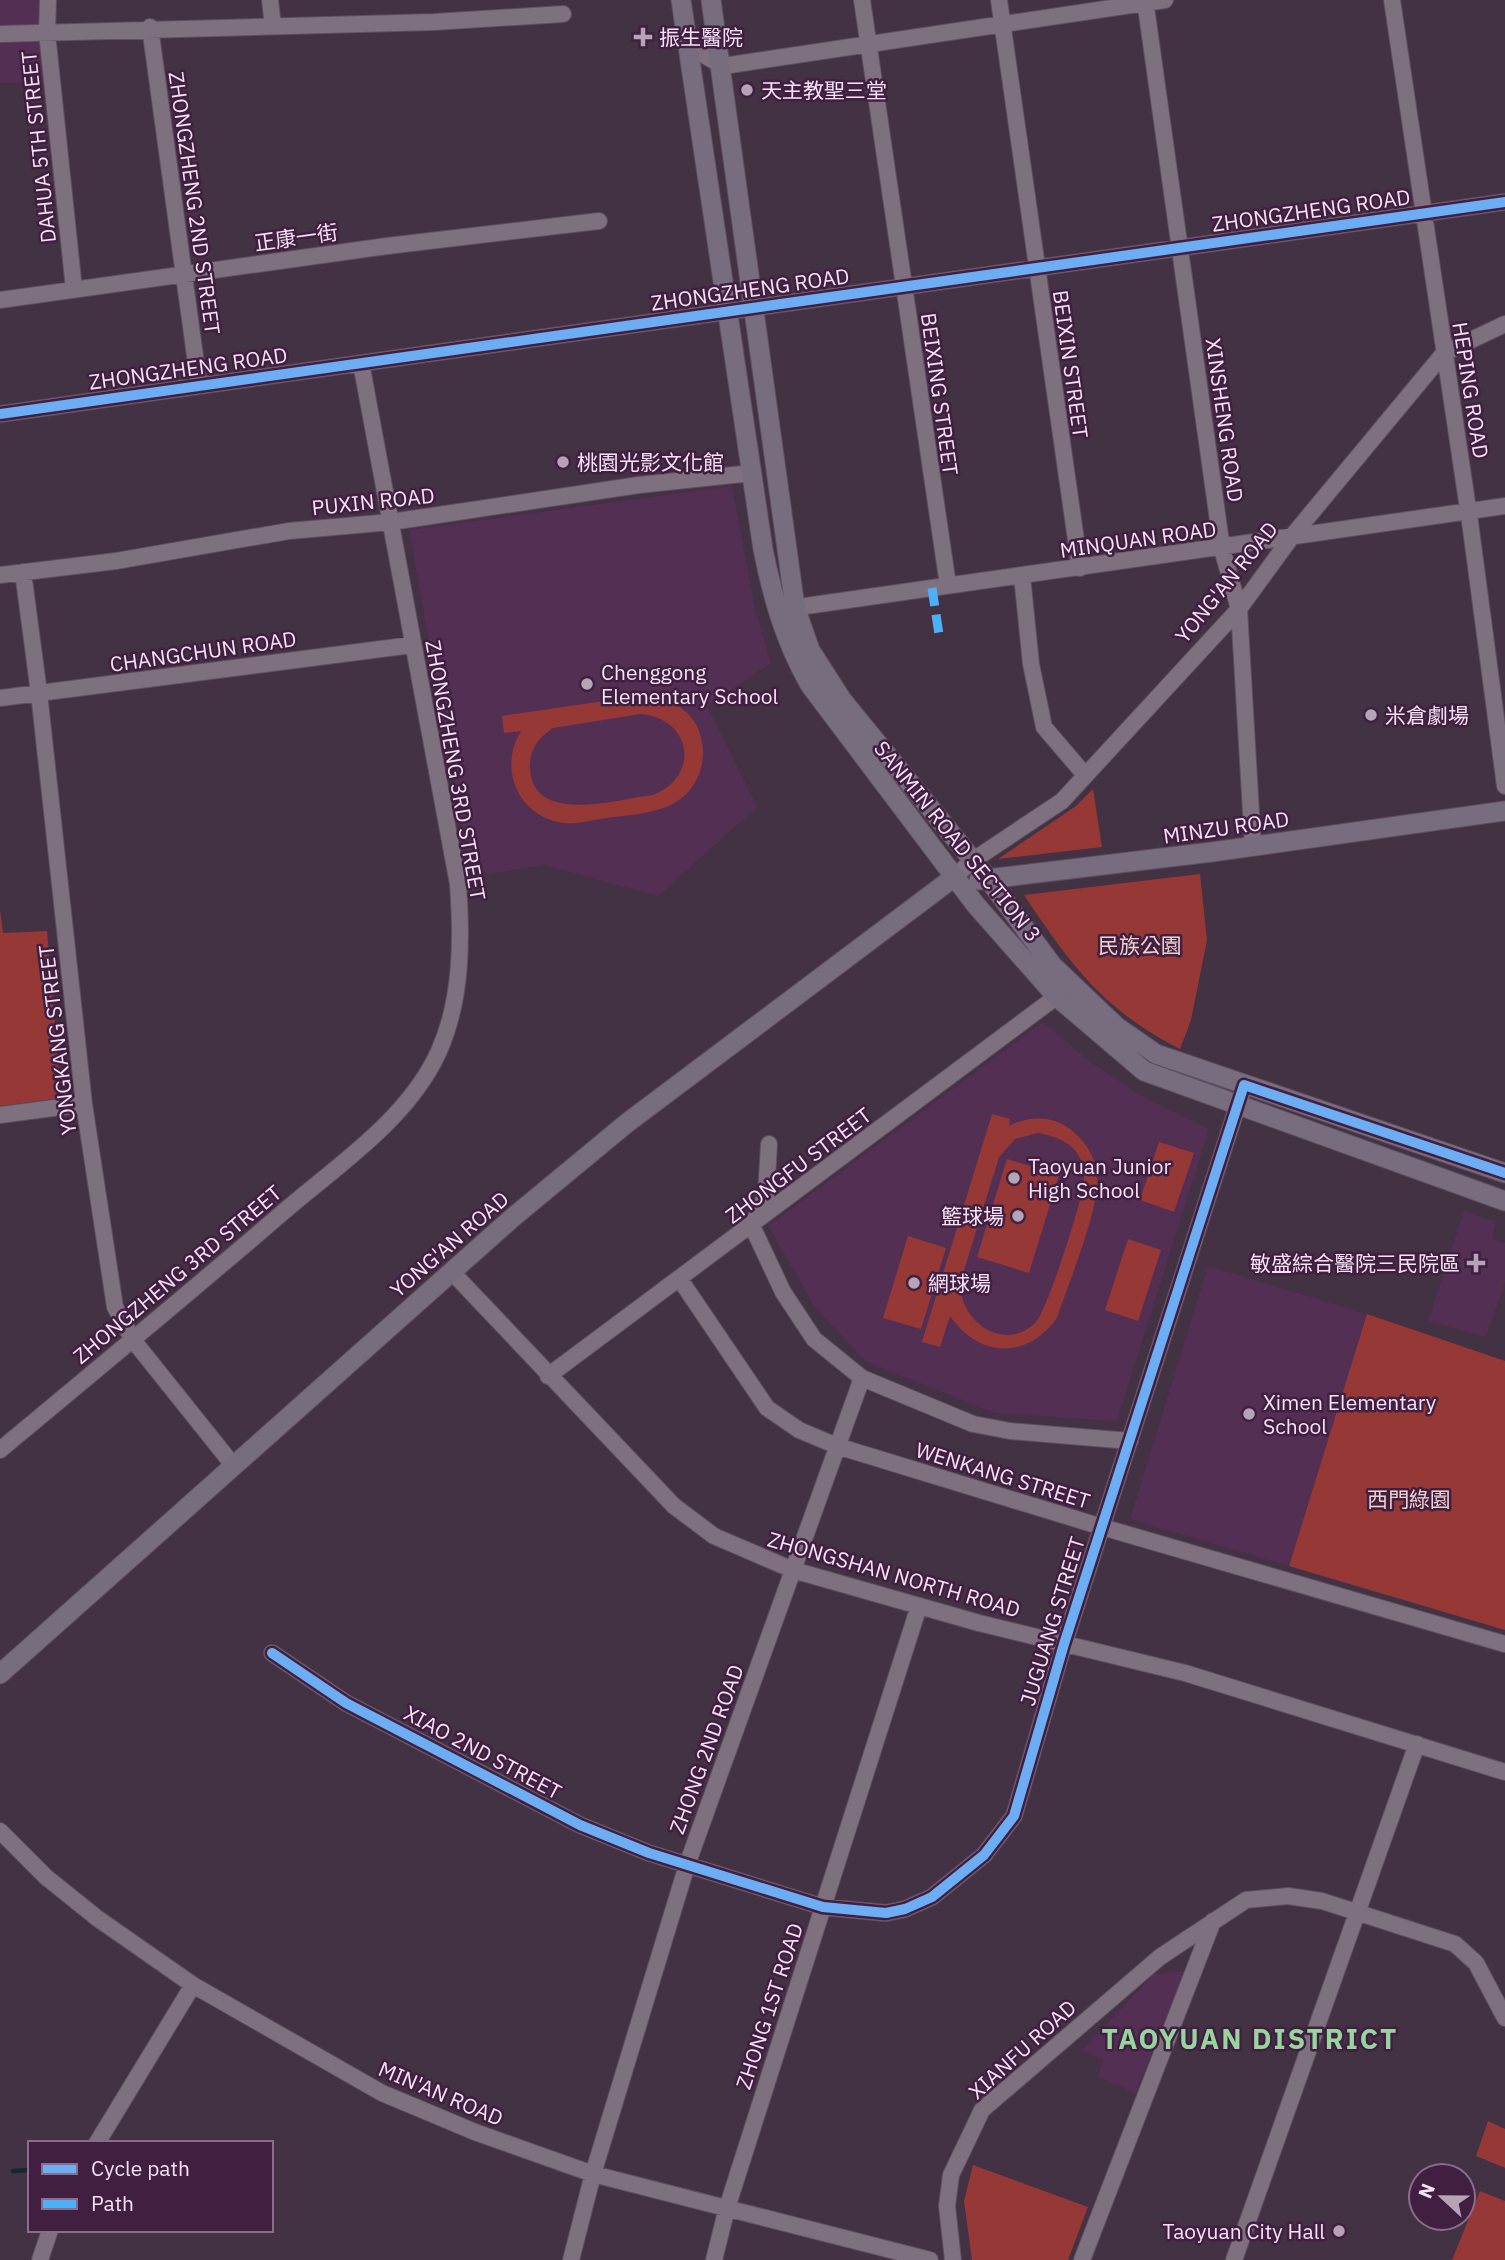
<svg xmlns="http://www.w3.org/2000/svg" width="1505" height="2260" font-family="'IBM Plex Sans','Noto Sans TC',sans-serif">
  <rect width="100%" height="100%" fill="#433144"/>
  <path fill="#542f54" d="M0,0H40L45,82L0,83Z
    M732,486L755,609L771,663L707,706L757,807L658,896L544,865L488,874L469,862L409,530Z
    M1043,1022L1089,1061L1142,1096L1209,1129L1117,1421L995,1413L865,1361L815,1307L768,1226Z
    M1464,1211L1496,1222L1492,1239L1505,1243V1282L1486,1337L1428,1321Z
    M1208,1266L1367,1314L1289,1566L1130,1519Z
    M1186,1971L1135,2093L1098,2077L1103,2060L1082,2050L1154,1974Z"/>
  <path fill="#963936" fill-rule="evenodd" d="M639,696C662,696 685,704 697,726C703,739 705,754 701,768C688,813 645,813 606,818C592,820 572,826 558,822C516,812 499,767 521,731L504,733L502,716ZM640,714C692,718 701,776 653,795C618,799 532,826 530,768C529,750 538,738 553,728Z
    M1093,789L1102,847L998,859L1076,806Z
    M1200,874L1207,940L1191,1020L1180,1049C1103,1010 1071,965 1024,895Z
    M0,910L3,933L47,931L61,1098L0,1106Z
    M992,1114L1010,1119L1009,1126C1028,1116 1052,1115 1070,1129C1084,1140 1095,1155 1097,1174C1101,1207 1068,1284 1057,1318C1027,1360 979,1358 950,1316L940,1347L922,1342ZM1038,1133C1055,1136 1073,1142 1081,1160C1084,1167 1084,1175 1084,1182C1082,1201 1047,1312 1035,1323C1003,1354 956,1319 961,1280L999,1157L1015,1139Z
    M1159,1142L1194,1153L1174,1212L1140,1200Z
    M1007,1159L1059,1175L1029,1273L977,1257Z
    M908,1236L946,1248L921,1329L883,1318Z
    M1128,1239L1161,1250L1138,1321L1105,1310Z
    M1367,1314L1505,1361V1630L1289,1566Z
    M1488,2121L1505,2129V2168L1476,2156Z
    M973,2165L1088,2207L1068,2260H972L964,2201Z
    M1480,2191L1505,2201V2260H1452Z"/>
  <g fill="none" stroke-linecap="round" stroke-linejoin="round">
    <path stroke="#16292d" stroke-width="4.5" d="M13,2171L30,2170"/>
    <g stroke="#5e4e5f" stroke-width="18">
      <path id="minor" d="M48,0L47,33L74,289
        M270,0L273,26
        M862,0L948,585
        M999,0L1080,568
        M1145,0L1222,549L1239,609L1253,846
        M1392,0L1470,522L1505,786
        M150,27L199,385
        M0,34L434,22L563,14
        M688,46L723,66L1165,0
        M0,300L387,246L599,221
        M0,414L1505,202
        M23,572L39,693L84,1104L115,1307L133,1340L233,1465
        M0,575L116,561L289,531L391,522L639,485L752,473
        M1022,576L1031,664L1044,727L1085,775
        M785,609L1505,506
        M0,698L412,645
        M953,878L972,861L1062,801L1239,609L1293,535L1444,353L1505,324
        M0,1115L84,1104
        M769,1144L766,1195L752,1226L783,1292L814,1339L862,1378L973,1424L1010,1431L1130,1441
        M451,1271L674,1506L714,1536L793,1570L979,1623L1185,1673L1505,1772
        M679,1278L767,1408L799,1430L837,1446L1102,1527L1505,1644
        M548,1376L1064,991
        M0,1450C94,1372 188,1294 281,1214C336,1166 408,1120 439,1051C462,999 462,940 458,884L361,363
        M272,1653L346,1703L580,1825L649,1853L823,1907L886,1913L905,1909L932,1897L984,1855L1014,1816L1064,1644L1241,1095
        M0,1831L46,1877L97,1918L193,1985L382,2093L475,2132L593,2174L930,2260
        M97,2143L193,1985
        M40,2260L50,2230
        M571,2260L593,2174L687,1865L862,1378
        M714,2260L727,2208L919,1606
        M953,2260L947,2206L951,2175L982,2110L1160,1957L1246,1900L1288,1896L1322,1901L1455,1944L1476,1963L1505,2018
        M1082,2260L1213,1921
        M1234,2260L1417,1744"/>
    </g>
    <g stroke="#5e4e5f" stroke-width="21">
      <path id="major" d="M681,0L763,549C773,599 785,641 810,685L975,904L1057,997L1144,1071L1505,1201
        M711,0L795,607L810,650L842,700L989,880L1052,965L1117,1027L1156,1054L1505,1173
        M979,880L1212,852L1505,811
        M0,1674L511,1219L627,1123L953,878"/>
    </g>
    <use href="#minor" stroke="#7e707f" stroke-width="16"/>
    <use href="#major" stroke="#786d7f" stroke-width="19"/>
    <path stroke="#4cb0f7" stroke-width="9" stroke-dasharray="18 9" stroke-linecap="butt" d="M932,588L940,641"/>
    <g stroke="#401f41" stroke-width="15">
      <path id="cycleway" d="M0,414L1505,202
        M272,1653L346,1703L580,1825L649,1853L823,1907L886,1913L905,1909L932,1897L984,1855L1014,1816L1064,1644L1244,1085L1505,1173"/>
    </g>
    <use href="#cycleway" stroke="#6dadf4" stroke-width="10"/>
  </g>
  <g fill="#b7a3b8" stroke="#401f41" stroke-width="2.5">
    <path d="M639.5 26.5h7v7h7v7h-7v7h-7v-7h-7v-7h7z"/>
    <circle cx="747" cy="90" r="7"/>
    <circle cx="563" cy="462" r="7"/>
    <circle cx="587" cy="684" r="7"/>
    <circle cx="1371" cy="715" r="7"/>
    <circle cx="1014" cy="1178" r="7"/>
    <circle cx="1018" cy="1216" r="7"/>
    <path d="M1472.5 1252.5h7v7h7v7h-7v7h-7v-7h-7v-7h7z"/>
    <circle cx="914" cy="1283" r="7"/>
    <circle cx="1249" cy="1414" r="7"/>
    <circle cx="1339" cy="2231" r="7"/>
  </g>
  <g text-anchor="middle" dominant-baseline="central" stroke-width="5" stroke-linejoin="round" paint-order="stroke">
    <g font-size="21" fill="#f6e1f6" stroke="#401f41" text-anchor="start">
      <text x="659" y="37">振生醫院</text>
      <text x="761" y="90">天主教聖三堂</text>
      <text x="577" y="462">桃園光影文化館</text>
      <text x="601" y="672">Chenggong<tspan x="601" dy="24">Elementary School</tspan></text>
      <text x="1385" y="715">米倉劇場</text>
      <text x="1028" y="1166">Taoyuan Junior<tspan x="1028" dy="24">High School</tspan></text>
      <text x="1004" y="1216" text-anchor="end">籃球場</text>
      <text x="1460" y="1263" text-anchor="end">敏盛綜合醫院三民院區</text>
      <text x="928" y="1283">網球場</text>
      <text x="1263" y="1402">Ximen Elementary<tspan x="1263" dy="24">School</tspan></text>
      <text x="1325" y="2231" text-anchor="end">Taoyuan City Hall</text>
    </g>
    <g font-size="21" fill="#f6e1f6" stroke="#401f41">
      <text transform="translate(38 147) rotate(-96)">DAHUA 5TH STREET</text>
      <text transform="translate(195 203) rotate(82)">ZHONGZHENG 2ND STREET</text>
      <text transform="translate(1311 210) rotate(-8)">ZHONGZHENG ROAD</text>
      <text transform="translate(296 237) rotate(-8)">正康一街</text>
      <text transform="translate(750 289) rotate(-8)">ZHONGZHENG ROAD</text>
      <text transform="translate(1071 364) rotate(82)">BEIXIN STREET</text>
      <text transform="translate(188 368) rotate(-8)">ZHONGZHENG ROAD</text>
      <text transform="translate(1471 390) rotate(81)">HEPING ROAD</text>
      <text transform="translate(940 394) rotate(82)">BEIXING STREET</text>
      <text transform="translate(1225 420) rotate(82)">XINSHENG ROAD</text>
      <text transform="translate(373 501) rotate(-6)">PUXIN ROAD</text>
      <text transform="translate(1138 539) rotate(-8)">MINQUAN ROAD</text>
      <text transform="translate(1226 582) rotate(-51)">YONG'AN ROAD</text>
      <text transform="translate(203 651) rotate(-8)">CHANGCHUN ROAD</text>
      <text transform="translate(456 770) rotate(80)">ZHONGZHENG 3RD STREET</text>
      <text transform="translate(1226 827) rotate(-8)">MINZU ROAD</text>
      <text transform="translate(958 841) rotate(51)">SANMIN ROAD SECTION 3</text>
      <text transform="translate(57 1040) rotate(-97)">YONGKANG STREET</text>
      <text transform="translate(798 1165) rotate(-37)">ZHONGFU STREET</text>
      <text transform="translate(449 1244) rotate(-41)">YONG'AN ROAD</text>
      <text transform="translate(177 1274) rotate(-40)">ZHONGZHENG 3RD STREET</text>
      <text transform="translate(1003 1475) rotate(17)">WENKANG STREET</text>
      <text transform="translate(894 1574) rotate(16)">ZHONGSHAN NORTH ROAD</text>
      <text transform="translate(1052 1621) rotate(-73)">JUGUANG STREET</text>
      <text transform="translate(706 1749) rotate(-70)">ZHONG 2ND ROAD</text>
      <text transform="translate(483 1752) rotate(28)">XIAO 2ND STREET</text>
      <text transform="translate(769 2006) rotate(-72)">ZHONG 1ST ROAD</text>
      <text transform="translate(1022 2049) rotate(-42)">XIANFU ROAD</text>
      <text transform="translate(441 2093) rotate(23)">MIN'AN ROAD</text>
    </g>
    <g font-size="21" fill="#efd1cd" stroke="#401f41">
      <text x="1140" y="945">民族公園</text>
      <text x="1409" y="1499">西門綠園</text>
    </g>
    <g font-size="28" font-weight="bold" letter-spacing="2" fill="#97d59d" stroke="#401f41">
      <text x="1250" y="2038">TAOYUAN DISTRICT</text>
    </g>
  </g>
  <rect x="28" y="2141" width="245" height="91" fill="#401f41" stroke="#896d89" stroke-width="2"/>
  <rect x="42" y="2164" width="35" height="10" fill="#6dadf4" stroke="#896d89" stroke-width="2"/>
  <text x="91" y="2176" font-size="21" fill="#f6e1f6">Cycle path</text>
  <rect x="42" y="2199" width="35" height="10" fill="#4cb0f7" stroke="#896d89" stroke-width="2"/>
  <text x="91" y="2211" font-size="21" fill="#f6e1f6">Path</text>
  <g transform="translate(1442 2197) rotate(292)"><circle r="33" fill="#401f41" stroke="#896d89" stroke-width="2"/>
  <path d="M0-5L12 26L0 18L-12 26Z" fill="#b7a3b8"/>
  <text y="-10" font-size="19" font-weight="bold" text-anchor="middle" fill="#f6e1f6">N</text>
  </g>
</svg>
